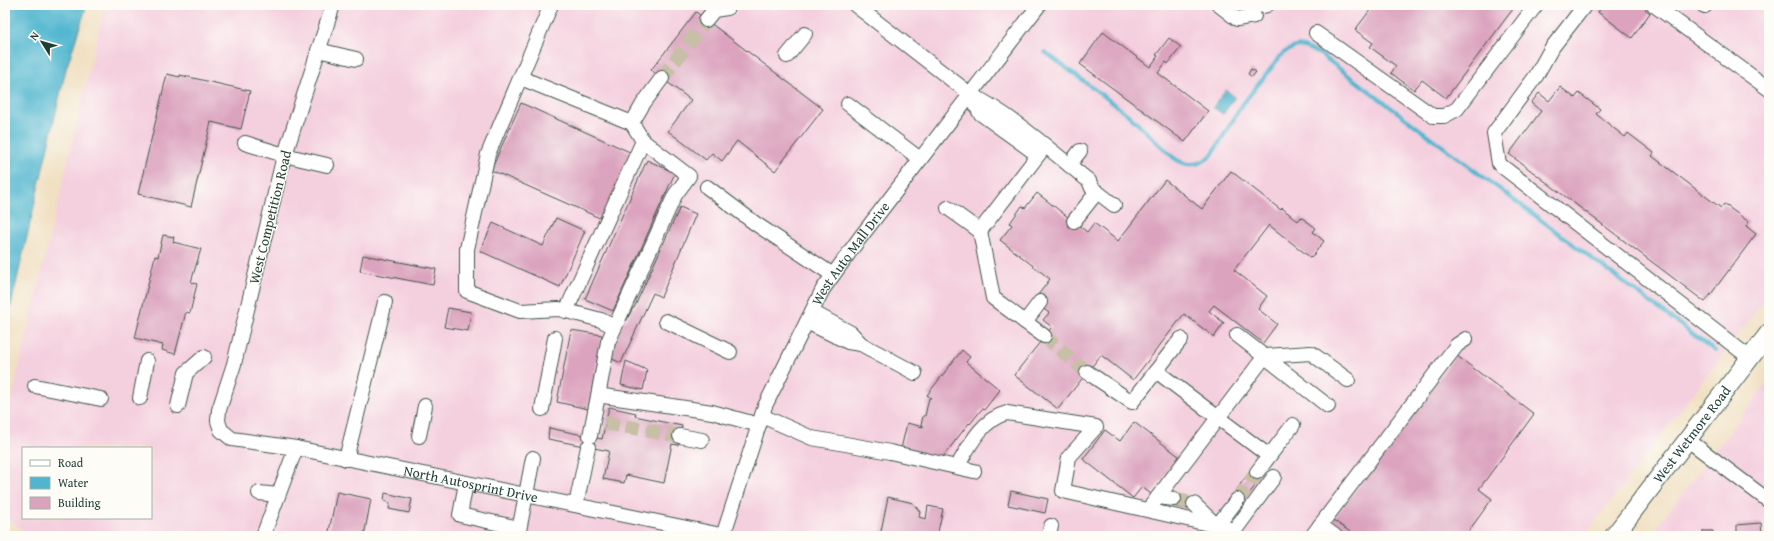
<svg xmlns="http://www.w3.org/2000/svg" width="1774" height="541" font-family="'Gentium Book Plus',serif">
  <rect width="100%" height="100%" fill="#fdfcf7"/>
  <filter id="ink" filterUnits="userSpaceOnUse"><feTurbulence type="fractalNoise" baseFrequency=".025" numOctaves="2"/><feDisplacementMap in="SourceGraphic" scale="8" xChannelSelector="R" yChannelSelector="G"/><feConvolveMatrix kernelMatrix="1 2 1 2 8 2 1 2 1" color-interpolation-filters="sRGB"/></filter>
  <filter id="wash" filterUnits="userSpaceOnUse"><feTurbulence type="fractalNoise" baseFrequency=".012" numOctaves="4" result="noise"/><feDisplacementMap in="SourceGraphic" scale="16" xChannelSelector="R" yChannelSelector="G"/><feGaussianBlur stdDeviation="0.9" result="paint"/><feColorMatrix in="noise" values="0 0 0 0 0 0 0 0 0 0 0 0 0 0 0 0 0 1.4 0 .05"/><feComposite in="paint" operator="in"/></filter>
  <g filter="url(#wash)">
    <rect width="100%" height="100%" fill="#f1e0c2"/>
    <path fill="#f4cfde" fill-rule="evenodd" d="M107,5H1769V294L1584,536H31L5,517V426L100,24ZM23,448H151V518H23Z
      M1769,380V536H1650Z"/>
    <path fill="#50b6cf" stroke="#387a82" d="M5,5H87L66,69L5,331Z
      M1226,90L1235,97L1223,114L1213,107Z"/>
    <g fill="none" stroke-linecap="round" stroke-linejoin="round">
      <path stroke="#50b6cf" stroke-width="4" d="M1045,52L1126,113L1174,158C1187,167 1200,166 1212,155L1242,105L1283,53L1297,46L1304,47L1320,54L1715,351"/>
    </g>
    <g id="blocks">
      <path fill="#dba3be" d="M1374,5H1516L1446,98L1422,80L1414,90L1391,73L1396,66L1370,47L1373,43L1355,30Z
        M1601,5H1640L1650,13L1632,38L1598,12L1603,6Z
        M696,12L823,109L775,171L737,141L722,161L712,153L706,160L668,131L691,100L651,70Z
        M1103,32L1150,67L1158,56L1156,55L1169,38L1181,47L1168,64L1166,62L1158,73L1208,111L1185,142L1080,64Z
        M1251,69L1256,72L1252,77L1248,74Z
        M167,74L180,77V75L250,91L241,129L211,122L191,207L138,194Z
        M1560,87L1575,98L1579,93L1600,109L1596,114L1625,137L1628,133L1654,153L1652,156L1721,208L1724,204L1749,222L1746,226L1756,234L1705,302L1509,154L1541,111L1531,103L1539,93L1549,101Z
        M521,103L632,153L602,219L491,170Z
        M647,160L675,173L613,311L585,299Z
        M1231,171L1281,210L1282,208L1298,221L1301,217L1316,228L1313,232L1324,241L1311,258L1269,225L1234,270L1267,296L1258,309L1277,324L1263,343L1214,305L1209,311L1224,323L1214,337L1184,314L1133,380L1101,355L1058,409L1014,375L1052,327L1043,320L1049,313L1041,307L1046,301L1038,295L1050,279L1000,240L1012,225L1010,223L1022,206L1025,208L1037,193L1087,232L1094,223L1118,241L1165,180L1202,209Z
        M680,207L696,214L661,297L653,293L621,363L610,358L616,343L614,342L624,320L626,321L633,308H634Z
        M556,218L585,231L560,287L480,251L493,223L543,246Z
        M163,235L174,237L173,242L201,249L191,282L197,284L190,313L186,312L175,354L162,350L163,345L135,338L155,256L158,257Z
        M363,255L436,269L433,285L360,271Z
        M448,308L471,312L468,331L444,327Z
        M571,330L602,335L588,409L557,402Z
        M962,350L970,357L966,362L1000,390L984,410L982,409L970,424L969,423L942,458L901,449L907,423L923,427V425H921L923,416H925L929,398H931L927,395Z
        M1456,355L1534,414L1479,489L1492,499L1465,536H1356L1333,520Z
        M626,361L647,370L643,390L621,385Z
        M609,407L636,413L635,416L682,426L678,445L672,444L664,483L626,475L624,483L603,479L609,451L548,439L549,428L602,439Z
        M1134,422L1180,457L1151,494L1142,487L1133,498L1083,459L1105,430L1120,441Z
        M1252,468L1262,476L1242,504L1232,496Z
        M1011,491L1048,499L1045,513L1008,505Z
        M337,492L371,499L364,536H328Z
        M385,493L412,499L409,513L389,509L390,503L384,501Z
        M1175,496L1195,499L1193,510L1173,506Z
        M888,497L913,503L920,512L919,517L926,519L928,506L943,509L937,536H880Z
        M1761,523L1762,536H1726L1737,534V525Z
        M1703,531H1713V536H1703Z"/>
    </g>
  </g>
  <g filter="url(#ink)">
    <use href="#blocks" fill-opacity="0" stroke="#3e5549" stroke-width="1"/>
    <g fill="none" stroke-linecap="round" stroke-linejoin="round">
      <path stroke="#c7bfa6" stroke-width="14" stroke-dasharray="14 7" stroke-linecap="butt" d="M662,78L706,20
        M1044,336L1087,372
        M605,423L680,436
        M1174,499L1194,504
        M1237,500L1257,472"/>
      <g stroke="#3e5549" stroke-width="16">
        <g id="minor">
          <path id="s1" d="M333,5L282,164L234,364L219,410L218,421L221,430L232,439L296,448L726,536"/>
          <path d="M551,5L488,154L467,249V291L520,311L559,309L601,320L614,327"/>
          <path d="M855,5L970,94C1013,116 1051,151 1089,181L1092,188L1114,205"/>
          <path d="M1219,5L1237,19L1254,16"/>
          <path d="M1585,5L1551,49L1536,76L1494,133L1499,164L1750,358"/>
          <path d="M1654,5L1769,89"/>
          <path d="M1703,5L1705,6"/>
          <path d="M1263,6L1267,5"/>
          <path d="M706,20L714,10L727,8"/>
          <path d="M1316,33L1433,116H1444L1457,109L1536,5"/>
          <path d="M318,50L356,59"/>
          <path d="M787,56L805,34"/>
          <path d="M521,78L632,123L643,141L566,311"/>
          <path d="M970,94L980,113L1038,155"/>
          <path d="M848,104L920,159"/>
          <path d="M632,123L643,104L662,78"/>
          <path d="M245,143L284,155L327,165"/>
          <path d="M1069,165L1080,151"/>
          <path d="M707,187L756,224L833,275"/>
          <path d="M948,208L980,231L993,298L1044,336"/>
          <path d="M1074,221L1097,192"/>
          <path d="M980,231L1045,146"/>
          <path d="M666,321L730,352"/>
          <path d="M807,322L848,342L861,344L851,333L812,312"/>
          <path d="M1025,322L1040,302"/>
          <path d="M1237,335L1328,406"/>
          <path d="M861,344L915,373"/>
          <path d="M1156,371L1269,456"/>
          <path d="M1087,372L1132,402L1181,339"/>
          <path d="M35,386L101,399"/>
          <path d="M598,396L608,342L675,195L689,176L643,141"/>
          <path d="M140,398L147,361"/>
          <path d="M178,406L186,373L204,357"/>
          <path d="M542,409L555,338"/>
          <path d="M762,416L812,438L890,452L974,471"/>
          <path d="M419,436L425,406"/>
          <path d="M590,436L598,396H604L712,412L759,425"/>
          <path d="M680,436L702,440"/>
          <path d="M1688,440L1769,501"/>
          <path d="M346,459L385,302"/>
          <path d="M957,467C969,446 982,419 1007,413L1096,427L1069,457L1063,491L1235,530L1274,477"/>
          <path d="M1257,472L1293,425"/>
          <path d="M466,483L460,515L519,528"/>
          <path d="M259,493L278,495"/>
          <path d="M1158,497L1174,499"/>
          <path d="M1194,504L1217,526L1237,500"/>
          <path d="M576,505L588,447"/>
          <path d="M1148,510L1265,356L1311,353L1348,380"/>
          <path d="M1320,525L1335,536"/>
          <path d="M263,536L296,448"/>
          <path d="M518,536L533,458"/>
          <path id="s2" d="M723,536L765,406L823,289L859,239L1039,5"/>
          <path d="M1049,536L1051,526"/>
          <path d="M1312,536L1457,345L1466,339"/>
        </g>
      </g>
      <g stroke="#3e5549" stroke-width="20">
        <g id="major">
          <path id="s3" d="M1614,536L1769,333"/>
        </g>
      </g>
      <use href="#minor" stroke="#fff" stroke-width="14"/>
      <use href="#major" stroke="#fff" stroke-width="18"/>
    </g>
  </g>
  <g text-anchor="middle" dominant-baseline="central" stroke-width="3" stroke-linejoin="round" paint-order="stroke">
    <g font-size="14" fill="#1f3d34" stroke="#fdfcf7">
      <text transform="translate(270 217) rotate(-76)">West Competition Road</text>
      <text stroke="none"><textPath href="#s2" startOffset="312">West Auto Mall Drive</textPath></text>
      <text stroke="none"><textPath href="#s3" startOffset="128">West Wetmore Road</textPath></text>
      <text stroke="none"><textPath href="#s1" startOffset="699">North Autosprint Drive</textPath></text>
    </g>
  </g>
  <rect width="1774" height="541" fill="none" stroke="#fdfcf7" stroke-width="20"/>
  <rect x="22" y="447" width="130" height="72" fill="#fdfcf7" stroke="#a4b0a9"/>
  <rect x="30" y="460" width="20" height="6" fill="#ffffff" stroke="#a4b0a9"/>
  <text x="58" y="467" font-size="12" fill="#1f3d34">Road</text>
  <rect x="30" y="477" width="20" height="12" fill="#50b6cf" stroke="#a4b0a9"/>
  <text x="58" y="487" font-size="12" fill="#1f3d34">Water</text>
  <rect x="30" y="497" width="20" height="12" fill="#dba3be" stroke="#a4b0a9"/>
  <text x="58" y="507" font-size="12" fill="#1f3d34">Building</text>
  <g transform="translate(42 42) rotate(307)" stroke="#fdfcf7" stroke-width="3" paint-order="stroke">
  <path d="M0-3L7 15L0 10L-7 15Z" fill="#1f3d34"/>
  <text y="-6" font-size="11" font-weight="bold" text-anchor="middle" fill="#1f3d34">N</text>
  </g>
</svg>
